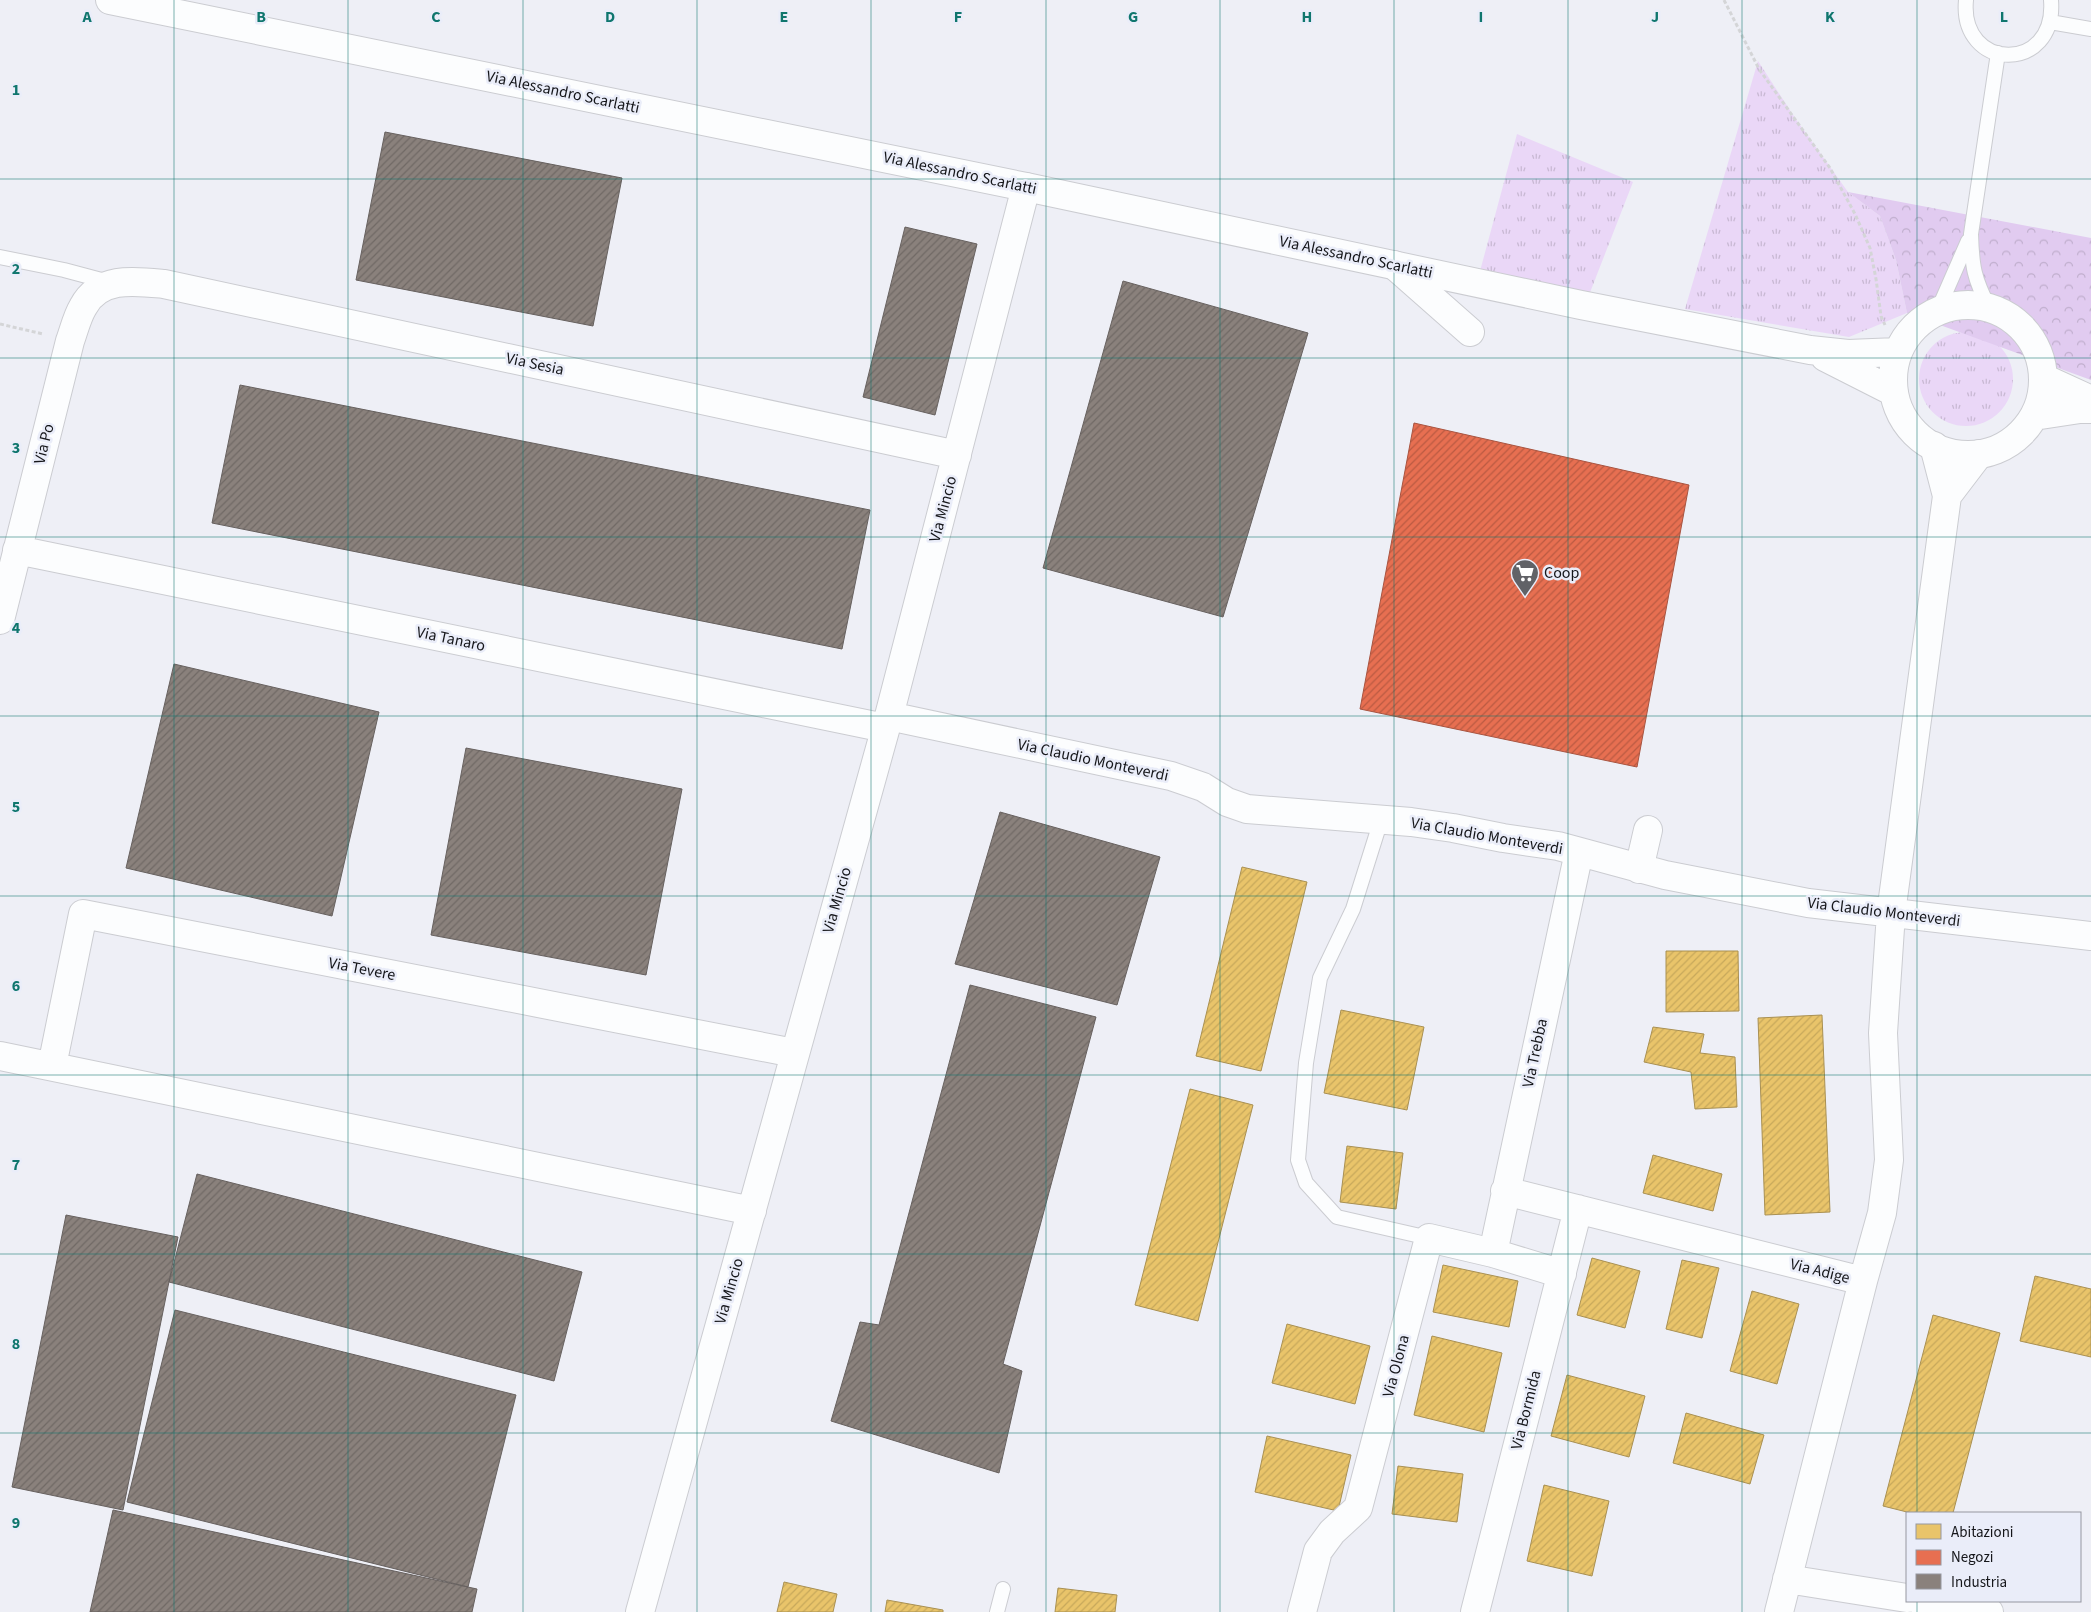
<svg xmlns="http://www.w3.org/2000/svg" width="2091" height="1612" font-family="'Source Sans 3',sans-serif">
  <defs>
    <pattern id="grass-tufts" width="24" height="20" patternUnits="userSpaceOnUse" patternTransform="scale(1.25)"><rect width="24" height="20" fill="#ead7f7"/><path d="M3 7l-1-3M5 7V3M7 7l1-3M15 17l-1-3M17 17v-4M19 17l1-3" fill="none" stroke="#c8b8d3"/></pattern>
    <pattern id="forest-crowns" width="20" height="18" patternUnits="userSpaceOnUse" patternTransform="scale(1.25)"><rect width="20" height="18" fill="#e1cbf0"/><path d="M2 6a3 3 0 1 1 6 0M12 15a3 3 0 1 1 6 0" fill="none" stroke="#c0aecd"/></pattern>
    <pattern id="homes-hatch" width="6" height="6" patternUnits="userSpaceOnUse" patternTransform="scale(1.25)"><rect width="6" height="6" fill="#e9c46a"/><path d="M-1 1l2-2M0 6l6-6M5 7l2-2" fill="none" stroke="#c7a85b"/></pattern>
    <pattern id="shops-hatch" width="6" height="6" patternUnits="userSpaceOnUse" patternTransform="scale(1.25)"><rect width="6" height="6" fill="#e76f51"/><path d="M-1 1l2-2M0 6l6-6M5 7l2-2" fill="none" stroke="#ba5a42"/></pattern>
    <pattern id="industry-hatch" width="6" height="6" patternUnits="userSpaceOnUse" patternTransform="scale(1.25)"><rect width="6" height="6" fill="#8a817c"/><path d="M-1 1l2-2M0 6l6-6M5 7l2-2" fill="none" stroke="#706965"/></pattern>
  </defs>
  <rect width="100%" height="100%" fill="#eeeff6"/>
  <path fill="url(#grass-tufts)" d="M1758,61L1795,118L1848,192L1880,216L1896,260L1907,313L1849,337L1685,309Z
    M1517,134L1633,182L1582,313L1476,286Z
    M1919 379a47 47 0 1 1 94 0a47 47 0 1 1-94 0Z"/>
  <path fill="url(#forest-crowns)" d="M1848,192L2091,238V380L1907,313L1896,260L1880,216Z"/>
  <path fill="url(#homes-hatch)" stroke="#a99052" d="M1242,867L1307,882L1261,1071L1196,1056Z
    M1666,951H1738L1739,1011L1666,1012Z
    M1341,1010L1424,1027L1407,1110L1324,1093Z
    M1822,1015L1830,1212L1765,1215L1758,1018Z
    M1653,1027L1704,1034L1700,1053L1735,1057L1737,1107L1695,1109L1691,1072L1644,1062Z
    M1190,1089L1253,1105L1198,1321L1135,1305Z
    M1347,1146L1403,1153L1396,1209L1340,1202Z
    M1653,1155L1722,1174L1713,1211L1643,1193Z
    M1592,1258L1640,1271L1625,1328L1577,1315Z
    M1682,1260L1719,1268L1702,1338L1666,1329Z
    M1443,1265L1518,1281L1509,1327L1433,1312Z
    M2035,1276L2091,1289V1357L2020,1341Z
    M1752,1291L1799,1304L1777,1384L1730,1371Z
    M1933,1315L2000,1333L1953,1513H1911L1883,1506Z
    M1287,1324L1370,1346L1355,1404L1272,1383Z
    M1432,1336L1502,1353L1484,1432L1414,1415Z
    M1567,1375L1645,1396L1629,1457L1551,1436Z
    M1686,1413L1764,1435L1750,1484L1673,1463Z
    M1267,1436L1351,1455L1338,1511L1255,1492Z
    M1398,1466L1463,1474L1457,1522L1392,1514Z
    M1544,1485L1609,1501L1592,1576L1527,1561Z
    M784,1582L837,1594L833,1612H777Z
    M1058,1588L1117,1595L1115,1612H1055Z
    M887,1600L943,1610V1612H885Z"/>
  <path fill="url(#shops-hatch)" stroke="#a85440" d="M1414,423L1689,485L1637,767L1360,709Z"/>
  <path fill="url(#industry-hatch)" stroke="#67615f" d="M385,132L622,178L593,326L356,280Z
    M905,227L977,244L935,415L863,397Z
    M1123,281L1308,333L1223,617L1043,568Z
    M240,385L870,510L842,649L212,523Z
    M174,664L379,712L332,916L126,868Z
    M466,748L682,789L646,975L431,935Z
    M1000,812L1160,857L1117,1005L955,964Z
    M970,985L1096,1017L1003,1364L1022,1371L999,1473L831,1421L860,1322L879,1325Z
    M197,1174L582,1272L554,1381L169,1282Z
    M66,1215L178,1237L123,1510L12,1487Z
    M175,1310L516,1395L468,1587L127,1502Z
    M113,1510L477,1589L472,1612H90Z"/>
  <g fill="none" stroke-linecap="round" stroke-linejoin="round">
    <g stroke="#cbccd1" stroke-width="16">
      <path id="service" d="M1966,0C1959,72 2057,74 2051,0
        M2050,22L2091,29
        M0,257L64,270L109,282
        M1989,308C1974,278 1972,267 1971,234L1998,53
        M1937,312L1968,241
        M1381,820L1353,909L1320,978L1306,1063L1298,1160L1306,1183L1337,1217L1429,1238
        M997,1612L1003,1589"/>
    </g>
    <g stroke="#cbccd1" stroke-width="30">
      <path id="minor" d="M1394,265L1470,332
        M1947,496L1979,454
        M17,550L885,728
        M0,620L70,341C74,330 77,317 83,307C99,276 135,281 164,284L957,455
        M889,716L1171,776L1203,787L1227,802L1247,809L1411,822L1453,828L1503,838L1558,846L1665,875L1808,903L2091,936
        M1639,869L1648,830
        M0,1056L752,1211
        M52,1066L83,914L794,1053
        M1505,1191L1863,1281L1779,1612
        M1493,1253L1579,852
        M1863,1281L1882,1213L1889,1160L1883,1033L1891,913L1947,496L1934,446
        M1787,1579L1907,1598
        M1921,1601L1989,1612
        M640,1612L889,716L1026,187
        M1302,1612L1318,1551L1332,1532L1358,1508L1429,1238L1493,1253L1562,1274
        M1475,1612L1578,1209"/>
    </g>
    <g stroke="#cbccd1" stroke-width="30">
      <path id="tertiary" d="M110,0L1026,187L1581,305L1810,350L1848,354L1898,352
        M1893 380a75 75 0 1 1 150 0a75 75 0 1 1-150 0Z
        M1825,357L1894,392
        M2043,378L2091,400
        M2034,416L2080,409H2091"/>
    </g>
    <path stroke="#d4d5d7" stroke-width="3" stroke-dasharray="4 2.5" stroke-linecap="butt" d="M1724,0L1759,69L1830,168L1855,214L1870,248L1876,279L1881,316L1885,325
      M0,324L43,334"/>
    <use href="#service" stroke="#fcfdfe" stroke-width="14"/>
    <use href="#minor" stroke="#fcfdfe" stroke-width="28"/>
    <use href="#tertiary" stroke="#fcfdfe" stroke-width="28"/>
  </g>
  <path fill="none" stroke="#0f766e" stroke-width="1" stroke-opacity="0.55" d="M174,0V1612M348,0V1612M523,0V1612M697,0V1612M871,0V1612M1046,0V1612M1220,0V1612M1394,0V1612M1568,0V1612M1742,0V1612M1917,0V1513M0,179H2091M0,358H2091M0,537H2091M0,716H2091M0,896H2091M0,1075H2091M0,1254H2091M0,1433H2091M1917,1601V1612"/>
  <defs>
    <g id="supermarket-pin" transform="scale(1.4375)"><path d="M0 17L-7.5 6A9.5 9.5 0 1 1 7.5 6Z" fill="#616267" stroke="#eaedf9"/><path d="M-6-5.5h2.5l.6 2H6L4.5 2H-2.5L-4.4-4H-6ZM-1.5 3.2a1.3 1.3 0 1 0 .1 0ZM3 3.2a1.3 1.3 0 1 0 .1 0Z" fill="#fff"/></g>
  </defs>
  <g fill-rule="evenodd">
    <use href="#supermarket-pin" x="1525" y="573"/>
  </g>
  <g text-anchor="middle" dominant-baseline="central" stroke-width="5" stroke-linejoin="round" paint-order="stroke">
    <g font-size="16" fill="#15161a" stroke="#eaedf9">
      <text transform="translate(563 92) rotate(12)">Via Alessandro Scarlatti</text>
      <text transform="translate(960 173) rotate(12)">Via Alessandro Scarlatti</text>
      <text transform="translate(1356 257) rotate(12)">Via Alessandro Scarlatti</text>
      <text transform="translate(535 364) rotate(12)">Via Sesia</text>
      <text transform="translate(44 444) rotate(-76)">Via Po</text>
      <text transform="translate(943 509) rotate(-75)">Via Mincio</text>
      <text transform="translate(451 639) rotate(12)">Via Tanaro</text>
      <text transform="translate(1093 760) rotate(12)">Via Claudio Monteverdi</text>
      <text transform="translate(1487 836) rotate(10)">Via Claudio Monteverdi</text>
      <text transform="translate(837 900) rotate(-74)">Via Mincio</text>
      <text transform="translate(1884 912) rotate(7)">Via Claudio Monteverdi</text>
      <text transform="translate(362 969) rotate(11)">Via Tevere</text>
      <text transform="translate(1535 1053) rotate(-78)">Via Trebba</text>
      <text transform="translate(1820 1271) rotate(14)">Via Adige</text>
      <text transform="translate(729 1291) rotate(-74)">Via Mincio</text>
      <text transform="translate(1396 1366) rotate(-75)">Via Olona</text>
      <text transform="translate(1526 1410) rotate(-76)">Via Bormida</text>
    </g>
    <g font-size="16" fill="#15161a" stroke="#eaedf9" text-anchor="start">
      <text x="1544" y="573">Coop</text>
    </g>
  </g>
  <g font-size="16" text-anchor="middle" font-weight="bold" fill="#0f766e" stroke="#eaedf9" stroke-width="5" stroke-linejoin="round" paint-order="stroke">
    <text x="87" y="22">A</text>
    <text x="261" y="22">B</text>
    <text x="436" y="22">C</text>
    <text x="610" y="22">D</text>
    <text x="784" y="22">E</text>
    <text x="958" y="22">F</text>
    <text x="1133" y="22">G</text>
    <text x="1307" y="22">H</text>
    <text x="1481" y="22">I</text>
    <text x="1655" y="22">J</text>
    <text x="1830" y="22">K</text>
    <text x="2004" y="22">L</text>
    <text x="16" y="95">1</text>
    <text x="16" y="274">2</text>
    <text x="16" y="453">3</text>
    <text x="16" y="633">4</text>
    <text x="16" y="812">5</text>
    <text x="16" y="991">6</text>
    <text x="16" y="1170">7</text>
    <text x="16" y="1349">8</text>
    <text x="16" y="1528">9</text>
  </g>
  <rect x="1906" y="1512" width="175" height="90" fill="#eaedf9" stroke="#9597a0"/>
  <rect x="1916" y="1524" width="25" height="15" fill="#e9c46a" stroke="#9597a0"/>
  <text x="1951" y="1537" font-size="15" fill="#15161a">Abitazioni</text>
  <rect x="1916" y="1550" width="25" height="15" fill="#e76f51" stroke="#9597a0"/>
  <text x="1951" y="1562" font-size="15" fill="#15161a">Negozi</text>
  <rect x="1916" y="1574" width="25" height="15" fill="#8a817c" stroke="#9597a0"/>
  <text x="1951" y="1587" font-size="15" fill="#15161a">Industria</text>
</svg>
